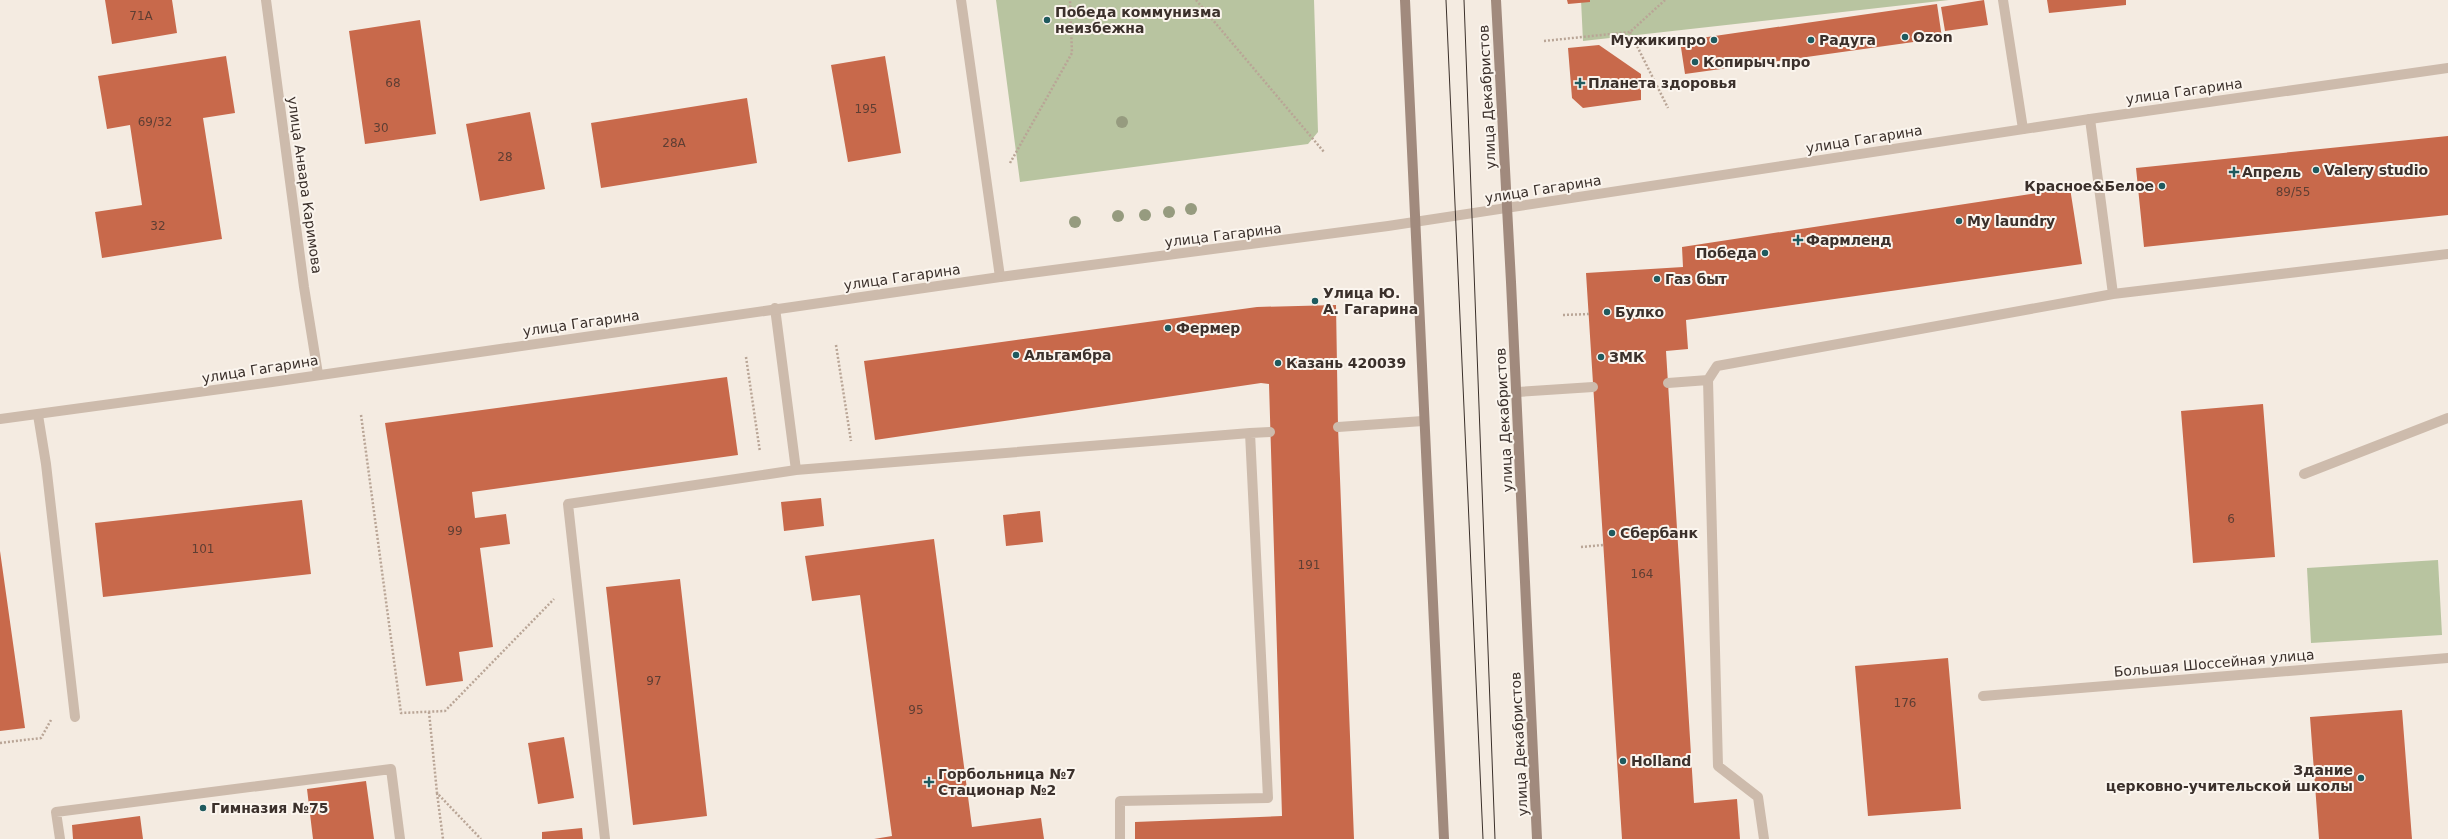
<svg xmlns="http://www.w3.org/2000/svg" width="2448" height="839" font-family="'DejaVu Sans',sans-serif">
  <rect width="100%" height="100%" fill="#f4ebe1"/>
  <path fill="#b8c4a0" d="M996,0H1314L1318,132L1308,144L1020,182Z
    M1581,0H1949L1583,41Z
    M2438,560L2442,635L2311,643L2307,568Z"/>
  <path fill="#c8694b" d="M105,0H172L177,33L112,44Z
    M1567,0H1590V2L1568,4Z
    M1984,0L1988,25L1945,31L1941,7Z
    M2047,0H2126V5L2049,13Z
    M1937,4L1942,38L1685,74L1680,41Z
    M420,20L436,134L365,144L349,31Z
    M1599,45L1641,74V100L1583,108L1572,98L1568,48Z
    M226,56L235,113L203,118L222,239L102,258L95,212L142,205L130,125L107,129L98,76Z
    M885,56L901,153L848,162L831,65Z
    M747,98L757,163L601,188L591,123Z
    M530,112L545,189L480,201L466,124Z
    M2448,136V215L2144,247L2136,168Z
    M2070,188L2082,264L1686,320L1688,349L1666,351L1694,803L1737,799L1740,839H1622L1586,273L1683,267L1682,247Z
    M1336,305L1338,427L1354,839H1135V822L1282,816L1269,384L1261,383L875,440L864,361L1257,307Z
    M727,377L738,455L472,492L475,518L506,514L510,544L480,548L493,647L459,652L463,681L426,686L385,423Z
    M2263,404L2275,557L2193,563L2181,411Z
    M821,498L824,526L784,531L781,502Z
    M302,500L311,574L103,597L95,523Z
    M1040,511L1043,542L1006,546L1003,515Z
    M934,539L972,827L1041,818L1044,839H874L892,836L860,595L812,601L805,556Z
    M0,551L25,728L0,731Z
    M680,579L707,816L633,825L606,587Z
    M1948,658L1961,809L1868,816L1855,666Z
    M2402,710L2412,839H2319L2310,717Z
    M564,737L574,798L538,804L528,743Z
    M366,781L374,839H313L307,789Z
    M140,816L143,839H73L72,825Z
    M582,828L583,839H542V832Z"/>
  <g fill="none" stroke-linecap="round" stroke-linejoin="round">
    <path stroke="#b9a596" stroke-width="2.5" stroke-dasharray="2 2" stroke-linecap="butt" d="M1196,0L1324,152
      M1630,32L1668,108
      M1544,41L1630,32L1665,0
      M1010,163L1072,53L1070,0
      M1563,315L1589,314
      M836,345L851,441
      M746,357L760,452
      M361,415L401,713L445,711L554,599
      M1581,547L1603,545
      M429,712L437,793L481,839
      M0,743L41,738L51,720
      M437,793L443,839"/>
    <path stroke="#cdbbac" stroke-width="10" d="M961,0L1000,277
      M2003,0L2023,129
      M2113,294L2448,254
      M775,308L796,470
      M1668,383L1708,380
      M1517,392L1593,387
      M38,415L46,464L75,717
      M1338,427L1423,421
      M1250,433L1270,432
      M2304,474L2448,418
      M60,839L56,812L391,769L400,839
      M605,839L568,504L796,470L1250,433L1268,798L1120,801V839
      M1764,839L1758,797L1718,766L1708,380L1717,366L2113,294L2090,119"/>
    <path stroke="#cdbbac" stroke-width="10" d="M266,0L304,287L318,374
      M1983,696L2448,658"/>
    <path stroke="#cdbbac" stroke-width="10" d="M0,419L272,382L1000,277L1388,226L2090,119L2448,68"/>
    <path stroke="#a18a7d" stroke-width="10" d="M1405,0L1444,839
      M1496,0L1511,282L1537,839"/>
    <path stroke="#3b302b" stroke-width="1" d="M1446,0L1483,839
      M1464,0L1495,839"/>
  </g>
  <g fill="#969b7f">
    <circle cx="1122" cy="122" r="6"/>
    <circle cx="1191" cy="209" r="6"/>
    <circle cx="1169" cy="212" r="6"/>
    <circle cx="1145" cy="215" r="6"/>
    <circle cx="1118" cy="216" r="6"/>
    <circle cx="1075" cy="222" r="6"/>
  </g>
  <g fill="#1f5a5e" stroke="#fbf5ee" stroke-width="1.5">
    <circle cx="1047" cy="20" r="4"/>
    <circle cx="1905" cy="37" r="4"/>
    <circle cx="1714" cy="40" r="4"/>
    <circle cx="1811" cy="40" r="4"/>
    <circle cx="1695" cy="62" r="4"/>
    <path d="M1578 77h4v4h4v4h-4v4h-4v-4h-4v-4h4z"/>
    <circle cx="2316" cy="170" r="4"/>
    <path d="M2232 166h4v4h4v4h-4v4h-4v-4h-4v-4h4z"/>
    <circle cx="2162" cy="186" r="4"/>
    <circle cx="1959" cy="221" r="4"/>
    <path d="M1796 234h4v4h4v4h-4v4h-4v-4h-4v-4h4z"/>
    <circle cx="1765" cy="253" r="4"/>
    <circle cx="1657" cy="279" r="4"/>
    <circle cx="1315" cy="301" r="4"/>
    <circle cx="1607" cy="312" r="4"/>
    <circle cx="1168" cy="328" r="4"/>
    <circle cx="1016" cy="355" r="4"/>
    <circle cx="1601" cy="357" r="4"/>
    <circle cx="1278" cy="363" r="4"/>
    <circle cx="1612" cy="533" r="4"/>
    <circle cx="1623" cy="761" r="4"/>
    <circle cx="2361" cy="778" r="4"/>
    <path d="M927 776h4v4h4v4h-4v4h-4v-4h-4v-4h4z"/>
    <circle cx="203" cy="808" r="4"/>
  </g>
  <g text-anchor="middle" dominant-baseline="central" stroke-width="4" stroke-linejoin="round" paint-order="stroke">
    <g font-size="12" fill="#5e3e33">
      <text x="141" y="16">71А</text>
      <text x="393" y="83">68</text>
      <text x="866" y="109">195</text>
      <text x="155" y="122">69/32</text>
      <text x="381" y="128">30</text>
      <text x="674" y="143">28А</text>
      <text x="505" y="157">28</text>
      <text x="2293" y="192">89/55</text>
      <text x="158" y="226">32</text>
      <text x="2231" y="519">6</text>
      <text x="455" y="531">99</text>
      <text x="203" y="549">101</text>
      <text x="1309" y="565">191</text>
      <text x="1642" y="574">164</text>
      <text x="654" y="681">97</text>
      <text x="1905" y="703">176</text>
      <text x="916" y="710">95</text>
    </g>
    <g font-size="14" font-weight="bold" fill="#3b302b" stroke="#fbf5ee" text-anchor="start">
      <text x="1055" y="12">Победа коммунизма<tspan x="1055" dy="16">неизбежна</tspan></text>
      <text x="1913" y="37">Ozon</text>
      <text x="1706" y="40" text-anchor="end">Мужикипро</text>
      <text x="1819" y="40">Радуга</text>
      <text x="1703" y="62">Копирыч.про</text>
      <text x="1588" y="83">Планета здоровья</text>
      <text x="2324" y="170">Valery studio</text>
      <text x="2242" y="172">Апрель</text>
      <text x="2154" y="186" text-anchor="end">Красное&amp;Белое</text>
      <text x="1967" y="221">My laundry</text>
      <text x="1806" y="240">Фармленд</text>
      <text x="1757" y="253" text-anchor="end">Победа</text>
      <text x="1665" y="279">Газ быт</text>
      <text x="1323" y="293">Улица Ю.<tspan x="1323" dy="16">А. Гагарина</tspan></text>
      <text x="1615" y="312">Булко</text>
      <text x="1176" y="328">Фермер</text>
      <text x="1024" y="355">Альгамбра</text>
      <text x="1609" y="357">ЗМК</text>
      <text x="1286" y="363">Казань 420039</text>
      <text x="1620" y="533">Сбербанк</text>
      <text x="1631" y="761">Holland</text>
      <text x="2353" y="770" text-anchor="end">Здание<tspan x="2353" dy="16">церковно-учительской школы</tspan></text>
      <text x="938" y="774">Горбольница №7<tspan x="938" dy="16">Стационар №2</tspan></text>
      <text x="211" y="808">Гимназия №75</text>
    </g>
    <g font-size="14" fill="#3b302b" stroke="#fbf5ee">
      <text transform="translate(2184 91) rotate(-8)">улица Гагарина</text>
      <text transform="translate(1487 97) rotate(-93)">улица Декабристов</text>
      <text transform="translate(1864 139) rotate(-9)">улица Гагарина</text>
      <text transform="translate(305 185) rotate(82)">улица Анвара Каримова</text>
      <text transform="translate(1543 189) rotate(-9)">улица Гагарина</text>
      <text transform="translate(1223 235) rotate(-7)">улица Гагарина</text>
      <text transform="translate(902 277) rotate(-8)">улица Гагарина</text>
      <text transform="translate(581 323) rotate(-8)">улица Гагарина</text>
      <text transform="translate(260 369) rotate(-9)">улица Гагарина</text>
      <text transform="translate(1504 420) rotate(-93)">улица Декабристов</text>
      <text transform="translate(2214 663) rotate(-5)">Большая Шоссейная улица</text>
      <text transform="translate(1519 744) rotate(-93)">улица Декабристов</text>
    </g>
  </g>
</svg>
